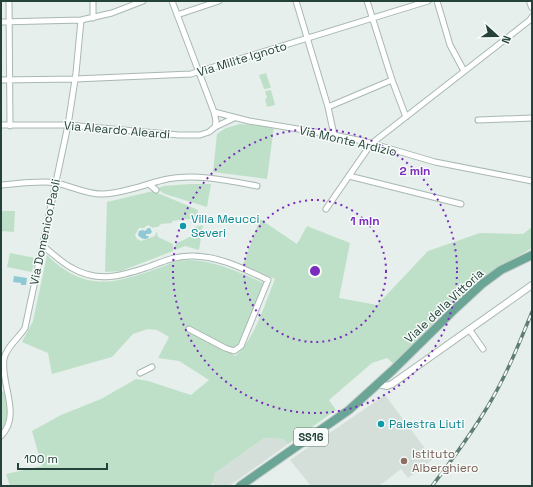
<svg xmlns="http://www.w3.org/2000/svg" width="533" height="487" font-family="'Space Grotesk',sans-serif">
  <rect width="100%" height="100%" fill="#e6efeb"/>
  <path fill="#d4dfda" d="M385,395L433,459L408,478L401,469L379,486H311L290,460Z
    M264,438L283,439L288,444L229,486H215L213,483L215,473Z"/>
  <path fill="#bfe0c8" d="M266,73L271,88L264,89L259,75Z
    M271,90L275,105L267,107L265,99L267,98L265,91Z
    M240,124L274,127L267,179L213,172L217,134L226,128Z
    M191,184H211L207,207L165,194L157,189L163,186Z
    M153,191L198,210L197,218L172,221V223L161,224L158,227H155L153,228L148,225L144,228H139L135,235L137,239L141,241L155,236L156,232L157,233L158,237L173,244V251L121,271L105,272L107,202Z
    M1,211H15L14,232L1,231Z
    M260,219L297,244L307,226L350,243L339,298L377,305L428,251L480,233L523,234L532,227V248L502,265L479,281L394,364L387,358L372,363L329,400L336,410L288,444L283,439L264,438L215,473L213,483L210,486H10L6,474L42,466L32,431L61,415L101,399L136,379L148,381L191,395L209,380L179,361L158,358L169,337L157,330L148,329L133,334L112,357L52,374L48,353L22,342L33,321L47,255C84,291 111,285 156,269C167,265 177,260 188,260C214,260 240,273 264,283L261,288L263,289L242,340L234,349L232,354L235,356C255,339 265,303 275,279L243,265Z
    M203,225L199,250L185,246L175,250L174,247L178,242C184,241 188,236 194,236L195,227Z
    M10,253L35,258L32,272L7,267Z
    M6,391C7,405 11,422 1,433V392Z"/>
  <path fill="#8ec9d4" d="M148,228H150L152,232L150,234H146V236H149L148,238C145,240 141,239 138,235L139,231L143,230L145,231Z
    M14,276L27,278L26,285H21V283L13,282Z"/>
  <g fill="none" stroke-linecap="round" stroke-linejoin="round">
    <g stroke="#a8b8b2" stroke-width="7">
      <path id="minor" d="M9,1L10,126
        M93,1V18
        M296,1L328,107L334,135
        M367,1L392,80L406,117
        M437,1L450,45L464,71
        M177,15L219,1
        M1,22L81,20L112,13L143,1
        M1,80L75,79L191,74L428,1
        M328,107L392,80
        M214,112L249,121L334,135L367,142L435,162L532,181
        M478,120L532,118
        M1,125H68L179,135H200L209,132L215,127L216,121L214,112L172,1
        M215,127L234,118
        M349,176L461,204
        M149,184L156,190
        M1,185C19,184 39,180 56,183C72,186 87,195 103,194C124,193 143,185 163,180C194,173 226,180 257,186
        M326,209L371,144L530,20L532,17
        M43,246C52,253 62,263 72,268C100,284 123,275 151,266C164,261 176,256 190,256C217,255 244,269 268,280L241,346L234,351L225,348L189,329
        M469,329L483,349
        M140,373L152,367
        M1,436C22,415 0,383 4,359C6,347 19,338 25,328L68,125L76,73L81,20"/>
    </g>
    <g stroke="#a8b8b2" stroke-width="8">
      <path id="tertiary" d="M530,1L532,7
        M378,384L387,386L392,384L532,285"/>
    </g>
    <g stroke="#c2cac8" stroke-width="10">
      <path id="primary" d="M240,486L349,410L393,370L456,308L482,284L501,270L532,255"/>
    </g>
    <use href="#minor" stroke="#fff" stroke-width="5"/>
    <use href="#tertiary" stroke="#fff" stroke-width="6"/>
    <use href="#primary" stroke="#6aa596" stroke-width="8"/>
    <g stroke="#5f7d75" stroke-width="3.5">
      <path id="rail" d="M432,486C452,460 471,434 488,406C506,376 519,344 532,312"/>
    </g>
    <use href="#rail" stroke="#f7fbf9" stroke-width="2" stroke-dasharray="6" stroke-linecap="butt"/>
  </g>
  <g fill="none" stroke="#7b2cbf" stroke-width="2" stroke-dasharray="2 4">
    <circle cx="315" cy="271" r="71"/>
    <circle cx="315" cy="271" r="142"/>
  </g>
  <g fill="#0f9aa8" stroke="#f7fbf9" stroke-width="1.5">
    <circle cx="183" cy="226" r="4"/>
    <circle cx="381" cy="424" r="4"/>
  </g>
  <circle fill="#8d6e63" stroke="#f7fbf9" stroke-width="1.5" cx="404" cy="461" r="4"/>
  <g text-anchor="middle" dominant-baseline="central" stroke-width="3" stroke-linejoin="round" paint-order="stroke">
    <rect fill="#f7fbf9" stroke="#637a73" stroke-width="1" x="294" y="428" width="34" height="18" rx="3"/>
    <g font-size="11" font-weight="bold" fill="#24423a">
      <text x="311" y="437">SS16</text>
    </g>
    <g font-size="12" fill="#24423a" stroke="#f7fbf9">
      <text transform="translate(242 59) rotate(-17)">Via Milite Ignoto</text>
      <text transform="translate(117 130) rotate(5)">Via Aleardo Aleardi</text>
      <text transform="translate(348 141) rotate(13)">Via Monte Ardizio</text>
      <text transform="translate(45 232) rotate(-78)">Via Domenico Paoli</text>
      <text transform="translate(444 306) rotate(-43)">Viale della Vittoria</text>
    </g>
    <g font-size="12" fill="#0d838f" stroke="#f7fbf9" text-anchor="start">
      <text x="191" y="219">Villa Meucci<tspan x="191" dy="14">Severi</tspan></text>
      <text x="389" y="424">Palestra Liuti</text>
    </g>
    <g font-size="12" fill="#785e54" stroke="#f7fbf9" text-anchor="start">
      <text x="412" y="454">Istituto<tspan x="412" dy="14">Alberghiero</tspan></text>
    </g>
  </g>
  <circle cx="315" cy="271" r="6" fill="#7b2cbf" stroke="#f7fbf9" stroke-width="2"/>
  <g font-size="12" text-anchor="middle" font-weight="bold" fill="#7b2cbf" stroke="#f7fbf9" stroke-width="3" stroke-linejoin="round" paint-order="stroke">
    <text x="415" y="175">2 min</text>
    <text x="365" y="225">1 min</text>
  </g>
  <rect width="533" height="487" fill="none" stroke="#24423a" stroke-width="4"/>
  <g transform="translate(497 36) rotate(111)" stroke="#f7fbf9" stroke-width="3" paint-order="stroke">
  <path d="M0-3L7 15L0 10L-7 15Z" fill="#24423a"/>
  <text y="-6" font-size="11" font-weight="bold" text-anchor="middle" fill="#24423a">N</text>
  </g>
  <path d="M18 463v6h89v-6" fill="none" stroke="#24423a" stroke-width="2"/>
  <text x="24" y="463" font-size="12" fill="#24423a" stroke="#f7fbf9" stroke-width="3" paint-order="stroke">100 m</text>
</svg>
